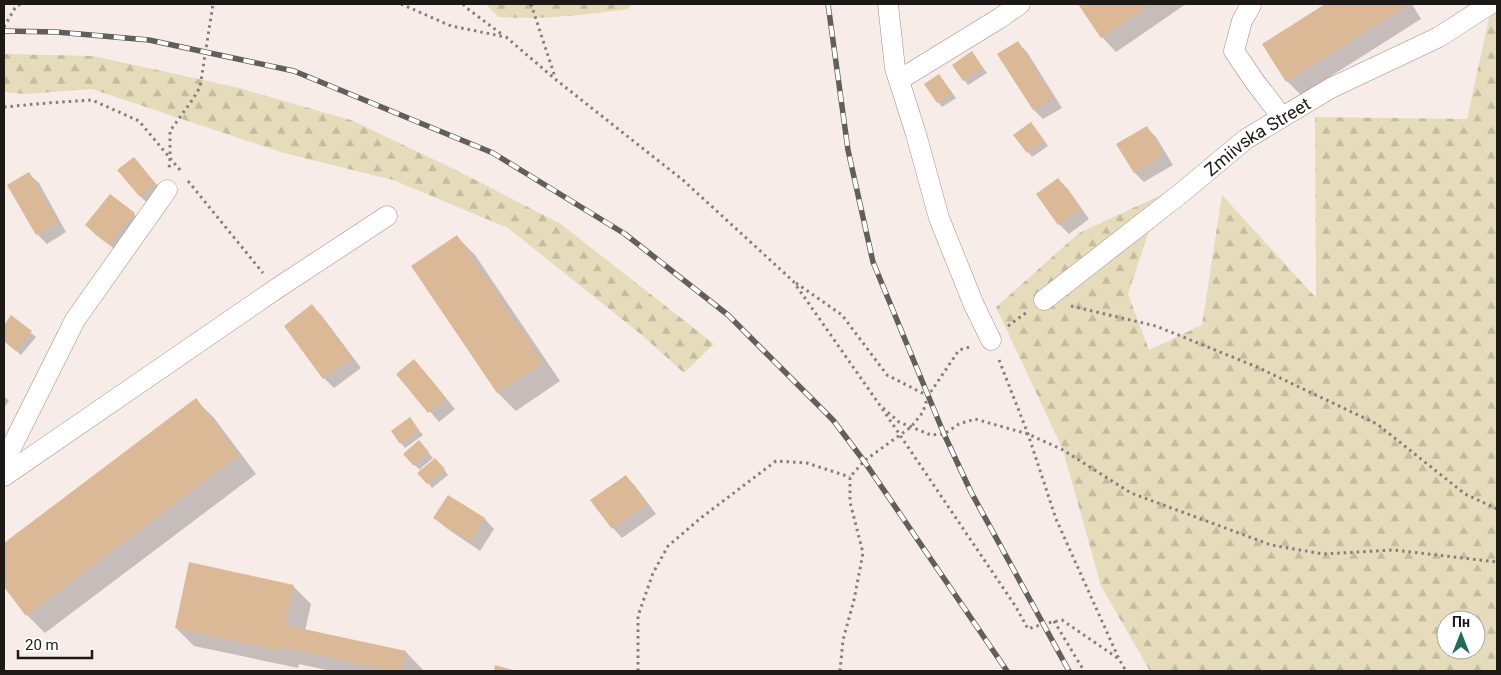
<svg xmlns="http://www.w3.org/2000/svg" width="1501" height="675" font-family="Roboto,sans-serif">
  <defs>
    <pattern id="forest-firs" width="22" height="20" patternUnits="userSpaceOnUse" patternTransform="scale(1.25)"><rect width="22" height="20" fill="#e6dcbb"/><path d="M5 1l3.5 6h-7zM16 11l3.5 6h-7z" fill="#c5bca0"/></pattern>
  </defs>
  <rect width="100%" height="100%" fill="#f8ece9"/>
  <path fill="url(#forest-firs)" fill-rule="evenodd" d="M486,4H632L628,9C584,15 542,20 498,17Z
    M1492,4H1497V671H1150L1101,586L1063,450L996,307L1079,233L1161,195L1128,294L1149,350L1202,325L1222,195L1316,298L1315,117L1467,119ZM1446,620H1476V650H1446Z
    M4,54L93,56L235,87L351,120L460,172L561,224L714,344L684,373L643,336L508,228L393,180L284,153L92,89L26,94L4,92Z"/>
  <path fill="#0003" d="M1079,4H1186L1116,52L1102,37Z
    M1327,4H1412L1421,19L1301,95L1287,81L1264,44Z
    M1018,43L1027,52L1062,108L1043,119L1034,110L999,54Z
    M972,53L987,73L968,85L964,80Z
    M939,75L956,98L942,107L938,102Z
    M1035,128L1048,146L1032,157L1015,135Z
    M1147,128L1156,137L1173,165L1144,182L1135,173L1118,145Z
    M134,159L165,194L150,206L141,197Z
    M29,174L39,183L66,232L47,244L37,234Z
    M1058,179L1068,189L1089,219L1069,234L1059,224L1038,194Z
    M110,195L134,214L144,224L120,253L96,235L86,225Z
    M457,237L475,255L560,381L516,411L498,393L413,266Z
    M312,306L322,316L361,368L334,388L324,378L285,326Z
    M11,317L36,337L21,355L4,341V327Z
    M414,361L424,371L455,409L439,422L398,374Z
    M4,396L9,401L4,408Z
    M196,400L214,418L256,474L45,633L27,615L4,585V544Z
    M412,422L423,435L405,448L401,443Z
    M419,442L433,458L420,469L422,471L440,464L448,475L432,488L428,483L421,471L415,465Z
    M626,476L635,486L656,514L622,538L613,528Z
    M449,497L485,519L494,529L480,551L445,527L435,518Z
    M293,586L311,604L305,631L406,652L424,671H331L299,664L298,668L194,646L176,628Z"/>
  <path fill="#dbb896" d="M1078,4H1151L1101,38Z
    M1325,4H1409L1286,82L1262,44Z
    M1018,41L1053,98L1033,110L997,54Z
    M972,51L983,68L963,81L952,65Z
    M939,74L952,93L937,103L924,84Z
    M1031,122L1044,140L1027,153L1013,135Z
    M1147,126L1164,155L1134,173L1116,144Z
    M134,157L156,184L140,197L117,170Z
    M29,172L58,222L36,235L7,185Z
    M1058,178L1081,209L1058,225L1036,194Z
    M110,194L135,213L109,245L85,225Z
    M457,235L543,363L497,393L411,266Z
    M312,304L352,358L323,379L284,326Z
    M11,315L32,331L16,351L4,341V325Z
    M414,359L446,398L428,413L396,374Z
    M196,398L239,455L26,616L4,587V543Z
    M410,417L419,430L400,444L391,431Z
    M419,440L429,452L414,466L403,454Z
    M435,458L445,469L427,484L417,473Z
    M626,475L647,504L612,529L590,500Z
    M448,495L485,518L470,542L433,518Z
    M189,562L294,585L285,625L406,651L402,671H392L281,647L280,651L175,628Z
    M495,665L516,671H494Z"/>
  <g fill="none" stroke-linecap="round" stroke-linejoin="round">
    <g stroke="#9b908d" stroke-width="21">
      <g id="street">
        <path d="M888,4L895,68L916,134L939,218L974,305L991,340"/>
        <path d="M1251,4V5L1242,21L1234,51L1255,82L1282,117"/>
        <path d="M899,80L1000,18L1020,4"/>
        <path id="s1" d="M1044,300L1180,194L1246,139L1331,88L1439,37L1490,4"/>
        <path d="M4,462L75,320L167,190"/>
        <path d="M4,476L276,289L387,216"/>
      </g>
    </g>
    <path stroke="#867e7c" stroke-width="3" stroke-dasharray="2.5 4" stroke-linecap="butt" d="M401,4L451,26L506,37L555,79L684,181L793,281L879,404L1016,607L1028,629L1043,624L1062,620L1119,659
      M463,4L468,9L504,36
      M531,4L555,77
      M4,27L15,8L20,4
      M4,107L47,103L92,100L139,121L170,158L169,169
      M180,170L170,158V131L193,99L200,87L213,4
      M188,181L263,273
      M796,283L842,315L887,375L928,396L959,350L970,347
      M1071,306L1156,326L1257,367L1377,424L1465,494L1497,509
      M1008,326L1027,312
      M999,360L1028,434L1056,519L1119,659L1126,671
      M883,408L899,422L931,435L944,434L959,424L975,419L1028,434L1063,450L1131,493L1271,545L1323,554L1393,550L1497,562
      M1054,621L1084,671
      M638,671V616L653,573L668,546L702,517L776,461L807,463L850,477
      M840,671L843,640L854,600L863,553L850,502V477L864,461L911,427L923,412L928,396"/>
    <use href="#street" stroke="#fff" stroke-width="20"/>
    <g stroke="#645e5b" stroke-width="5.5">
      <path id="rail" d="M828,4L848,150L873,262L944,434L971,492L1069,671
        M4,31L56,32L149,40L294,71L493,153L625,234L728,315L833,420L864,461L1007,671"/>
    </g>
    <use href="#rail" stroke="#fff" stroke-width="4" stroke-dasharray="11" stroke-linecap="butt"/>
  </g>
  <g text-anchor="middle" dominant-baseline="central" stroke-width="5" stroke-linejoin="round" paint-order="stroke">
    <g font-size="18" fill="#1d1917" stroke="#fff">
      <text stroke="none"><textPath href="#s1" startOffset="269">Zmiivska Street</textPath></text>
    </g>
  </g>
  <rect width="1501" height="675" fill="none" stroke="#1d1917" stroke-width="10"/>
  <g transform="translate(1461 635)"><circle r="24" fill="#ffffff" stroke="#a5a3a2"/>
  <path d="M0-4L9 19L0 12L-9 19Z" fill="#23695c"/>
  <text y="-8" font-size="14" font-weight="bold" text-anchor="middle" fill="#1d1917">Пн</text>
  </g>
  <path d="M18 650v8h74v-8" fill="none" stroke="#1d1917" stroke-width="2.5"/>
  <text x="25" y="650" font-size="15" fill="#1d1917" stroke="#ffffff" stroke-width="4" paint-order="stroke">20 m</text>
</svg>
